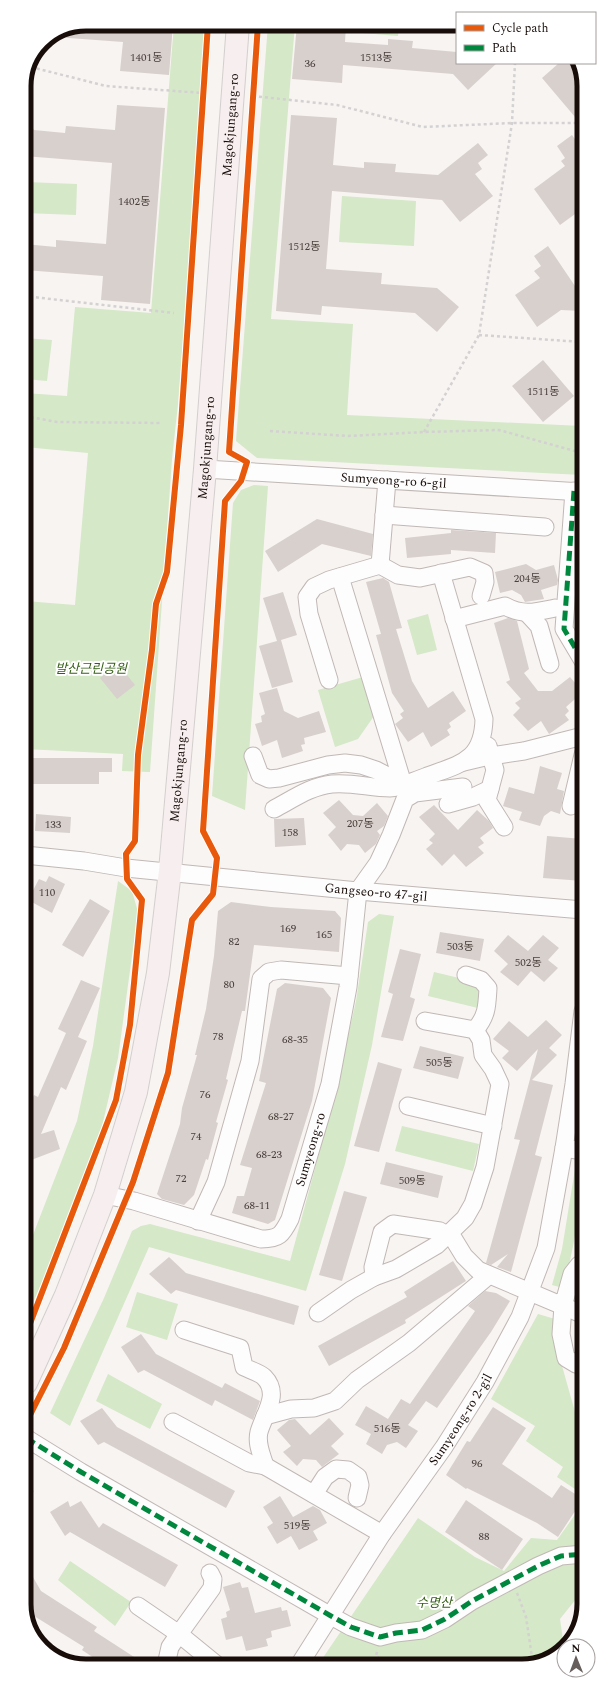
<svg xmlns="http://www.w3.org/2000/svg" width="608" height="1690" font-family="Spectral,'Noto Sans KR',serif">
  <rect width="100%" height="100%" fill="#f8f4f2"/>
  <path fill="#d5e8c8" d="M174,24H207L178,404L172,459L150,772L122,771L123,754L25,749V601L75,605L88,453L25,447V393L67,396L75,307L151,313Z
    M268,24H295L271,319L353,324L347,415L582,426V475L257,458L236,441Z
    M351,24H399L398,36L350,32Z
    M26,182L77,184L76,215L25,213Z
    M342,196L416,201L414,246L339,242Z
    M24,338L52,340L47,381L25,379Z
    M254,485L268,486L245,810L212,796L233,503L241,490Z
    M428,614L437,650L417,655L407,620Z
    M363,677L374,716L358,739L335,747L318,690Z
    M118,881L132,891L138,912L118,1058L99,1139L57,1249L26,1318V1253L77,1121L93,1046Z
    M379,914L394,916L372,1045L345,1164L306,1291L149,1247L70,1426L50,1413L104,1298L132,1231L141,1226L150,1224L290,1261L333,1102L356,1001L368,922Z
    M434,972L459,978L481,991L478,1008L428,996Z
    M402,1126L479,1144L473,1171L395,1151Z
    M583,1158C583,1199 574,1249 563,1288L552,1285L562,1249L575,1169L578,1162Z
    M137,1292L178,1304L167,1340L126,1327Z
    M538,1314L555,1319L557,1348L584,1444V1495L557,1477L563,1467L526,1441L535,1426L491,1399Z
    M108,1374L162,1404L150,1429L96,1401Z
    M26,1487L34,1491L26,1504Z
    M584,1502V1589L560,1619L564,1647L539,1664L318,1665L418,1518L475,1557L504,1571L531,1538L557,1540Z
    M70,1561L131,1602L115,1626L58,1580Z"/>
  <path fill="#d8d0cd" d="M86,24H173L169,75L120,71L123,42L55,37Z
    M297,24H346L345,42L388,45V39L413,41L412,48L457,52V63H497L468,90L453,74L343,65L342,83L292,79Z
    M559,63H578L582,69V112L575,117L542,78Z
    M117,105L165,108L150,304L101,300L103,276L24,270V244L56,247V240L106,244L112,163L24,156V117L34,130L65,133L66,126L115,130Z
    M291,115L337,118L333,165L364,168V162L396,164L395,172L438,175L478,143L488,155L478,163L482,169L475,174L493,196L460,222L442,200L332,191L326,269L382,273L381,284L437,288L459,307L437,332L415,313L322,306L321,315L276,311Z
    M572,135L582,149V209L560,225L534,189L565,166L561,161L565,158L557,146Z
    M548,246L577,289H582V311L561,310L537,327L515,295L540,278L534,271L541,266L534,256Z
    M543,360L574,396L543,422L512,386Z
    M317,519L373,534L371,556L322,544L278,572L265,551Z
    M451,530L496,533L495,553L451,550V554L407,558L405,538L451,533Z
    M526,564L536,570L554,565L558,580L557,585L541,590L544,599L525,602L521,595L512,590L500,593L495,572Z
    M383,578L389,582L402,628L396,629L412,681L428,708L453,691L466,711L449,723L451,727L447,730L450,735L431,747L423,732L408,742L395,724L403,718L400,714L404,711L392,693L376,635L381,634L366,582Z
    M283,592L297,635L281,640L293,682L272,688L259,646L277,641L263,598Z
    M508,618L517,621L529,669L524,673L538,691H552L570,677L583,692L566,707L569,711L565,715L569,720L549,734L541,721L528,731L513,715L520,708L515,703L521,699L506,682L510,680L494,623Z
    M118,664L135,685L117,699L100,678Z
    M277,688L284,711L298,718L319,711L326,732L304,738L305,744L301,745L303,751L282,758L277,740L262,746L255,724L262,722L261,716L265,714L259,693Z
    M25,758H112V772H99V784H25Z
    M540,766L562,773L557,789L564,791L560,814L551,811L544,816L540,826L519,820L522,812L503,806L509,787L534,794Z
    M339,800L353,815L363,816L377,803L388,816L384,826L377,831L380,835L376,844L365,853L359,845L347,844L341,851L328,835L336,827L323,813Z
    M434,805L458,830L477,810L489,821L493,828L480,838L484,843L478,847L484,853L466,867L454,854L442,866L426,849L433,843L429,840L435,834L419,817Z
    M36,814L71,817L70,833L35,831Z
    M304,818L306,845L275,847L274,819Z
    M547,836L583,839V881L543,878Z
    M49,876L65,884L52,913L28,900L39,879L46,882Z
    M90,899L110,911L83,957L62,945Z
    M231,902L271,907L335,911L341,918L339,952L254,945L245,1011H242L226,1079L228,1080L216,1122L218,1123L208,1160L206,1159L194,1195L184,1205L162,1199L157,1194L180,1124L182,1108L197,1055H195L206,1009L214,956L218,911Z
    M440,932L484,939L480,961L436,953Z
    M508,935L528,951L543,935L559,948L548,960L558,968L544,982L531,971L518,986L500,972L508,964L494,951Z
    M400,949L421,954L410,997L415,999L403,1041L381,1037L393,994L388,992Z
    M81,980L100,988L78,1037L87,1041L66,1090L61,1087L41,1134L54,1130L60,1149L26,1162L25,1113L34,1095L38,1097L66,1033L58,1029Z
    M285,983L323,988L331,998L312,1101L275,1220L268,1224L232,1213L237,1196H244L252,1168L240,1165L266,1083L259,1081L277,989Z
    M546,1020L562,1035L549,1048L557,1055L532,1080L553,1085L535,1155L542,1157L511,1272L497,1267L508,1254L491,1265L486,1263L520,1140L514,1139L538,1049L517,1071L502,1058L509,1051L493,1039L509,1021L528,1037Z
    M420,1046L464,1057L458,1079L413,1068Z
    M378,1062L402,1069L379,1152L354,1146Z
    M386,1162L443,1176L438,1198L380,1184Z
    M344,1191L367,1197L342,1281L319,1275Z
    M169,1257L186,1273L299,1306L294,1325L176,1290L171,1294L149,1274Z
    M453,1261L466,1281L405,1320L406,1323L329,1366L318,1346L407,1297L404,1292Z
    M485,1291L496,1293L510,1301L491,1332L437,1408L426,1401L408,1425L418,1431L406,1448L397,1442L387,1445L382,1454L366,1444L371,1434L355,1425L366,1406L388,1419L401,1399L410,1404L475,1311L468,1306Z
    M141,1334L156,1354L222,1388L225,1383L260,1401L253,1420L215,1400L212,1406L144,1370L138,1373L121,1347Z
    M493,1407L526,1428L502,1464L552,1498L561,1485L583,1499L558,1537L537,1523L467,1488L466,1489L446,1475L467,1441L470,1442Z
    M102,1408L117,1427L235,1491L226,1508L104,1442L98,1445L80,1421Z
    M329,1418L344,1434L331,1446L339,1454L322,1467L316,1460L303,1459L297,1466L283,1452L291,1446L277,1430L289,1420L295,1419L310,1435Z
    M280,1496L293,1517L313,1506L320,1510L327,1523L313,1531L318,1540L299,1550L291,1536L277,1544L267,1527L273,1523L263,1507Z
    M466,1500L523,1539L502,1570L445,1532Z
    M68,1501L70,1507L81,1501L99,1528L103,1523L178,1565L165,1587L70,1532L65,1536L50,1512Z
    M26,1565L41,1591L97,1627L94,1631L148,1666H106L82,1650L84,1647L26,1611Z
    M240,1582L242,1588L248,1587L255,1613L281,1607L282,1611L287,1610L291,1626L271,1631L272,1637L266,1639L268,1646L246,1651L242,1636L226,1640L221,1619L227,1617L226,1612L230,1610L223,1587Z"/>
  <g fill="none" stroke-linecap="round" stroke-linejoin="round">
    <g stroke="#c0b8b5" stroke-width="19">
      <g id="minor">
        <path id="s1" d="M205,469L582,492"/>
        <path d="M574,491L564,629L583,661"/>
        <path d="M384,515L545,527"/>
        <path d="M380,565L398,575L420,578L470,567L484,573L485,582L481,596"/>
        <path d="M527,613L539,626L550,664"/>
        <path d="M454,619L505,606C523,616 536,612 555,608"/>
        <path d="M329,680L309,614L307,597L314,587L329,580L380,565L387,480"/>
        <path d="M488,746L495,770L487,800L504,827"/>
        <path d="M253,756L260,775L269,779L279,778L328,765L345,763L361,765L376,770L403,784L340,577"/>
        <path d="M464,762L485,757L524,751L583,736"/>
        <path d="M448,804L473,797L490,789"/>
        <path d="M571,806L583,755"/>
        <path d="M274,809C293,799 311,786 332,784C352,782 371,788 390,788C401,788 415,780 425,777C459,764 483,762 484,719L441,573"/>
        <path id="s2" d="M25,855L84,861L126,868L358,891L583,910"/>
        <path d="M425,1021L475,1030C487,1016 487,1006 488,988L481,980L466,975"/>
        <path d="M475,1030L481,1040L483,1055L493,1069L500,1084L485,1167L473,1204L465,1218L437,1245L396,1269L374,1277L373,1267L382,1232L393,1224L440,1231L453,1238L464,1256L478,1270L563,1306L572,1274L579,1265L584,1264"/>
        <path d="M408,1106L493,1126"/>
        <path d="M564,1148L583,1151"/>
        <path id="s3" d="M105,1195L134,1201L261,1239C279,1239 282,1235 290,1219L330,1084L348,987L358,891L378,863L391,835L405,799L415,793L463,787"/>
        <path d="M198,1221L216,1182L250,1061L261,979L269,972L281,970L349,976"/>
        <path d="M318,1313L351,1290L374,1277"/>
        <path d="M584,1315L563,1306L561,1334L566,1358L576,1364L584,1366"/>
        <path d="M184,1330L240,1348L244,1367C250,1370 260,1373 264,1377C281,1394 264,1414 259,1432C256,1444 262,1455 265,1466"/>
        <path d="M265,1416L291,1409L314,1408L335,1401L357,1380L409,1343L488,1276"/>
        <path d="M173,1422L249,1463L265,1466L382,1534"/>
        <path d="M26,1438L81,1472L331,1616L351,1627L380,1637L396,1633L422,1630L445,1619L472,1601L538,1566L561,1556L584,1554"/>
        <path d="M314,1494L325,1477L336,1469L348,1470L358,1477L360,1485L357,1498"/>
        <path d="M138,1606L179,1634L212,1588L213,1579L210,1573"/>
        <path d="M166,1665L170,1647L179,1634L217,1665"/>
        <path id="s4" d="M299,1665L382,1534L444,1447L485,1382L520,1317L546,1248L564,1148L574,1084L583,1011"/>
      </g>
    </g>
    <g stroke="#d3cfce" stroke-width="24">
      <g id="major">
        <path id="s5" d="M26,1383L66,1295L105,1195L136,1092L158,973L170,871L205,469L238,24"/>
      </g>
    </g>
    <path stroke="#d3d1d1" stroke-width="2.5" stroke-dasharray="3 3" stroke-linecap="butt" d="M31,67L106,86L203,93
      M253,96L337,105L423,127L512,123H582
      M24,296L174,313
      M479,335L582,342
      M25,416L57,422L162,423
      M270,431L348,436L424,432L499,430L582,453
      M424,432L479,335L512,123L515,63
      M517,1593L526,1617L533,1664
      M377,1652L376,1656L388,1664"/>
    <use href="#minor" stroke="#fefdfd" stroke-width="17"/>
    <use href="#major" stroke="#f7efef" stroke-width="22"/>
    <path stroke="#00873e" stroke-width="5" stroke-dasharray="10 5" stroke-linecap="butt" d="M574,491L564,629L583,661
      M26,1438L81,1472L331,1616L351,1627L380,1637L396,1633L422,1630L445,1619L472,1601L538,1566L561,1556L584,1554"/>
    <g stroke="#fff" stroke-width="8">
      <path id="cycleway" d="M26,1334L116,1100L130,1025L142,900L127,879L126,854L135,841L138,755L152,650L156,604L167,572L181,425L208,24
        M26,1423L64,1348L133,1182L168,1073L192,920L213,894L217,858L203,831L225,501L241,481L247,462L229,452L258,24"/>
    </g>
    <use href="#cycleway" stroke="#e8590c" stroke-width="6"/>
  </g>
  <g text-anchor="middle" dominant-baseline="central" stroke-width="4" stroke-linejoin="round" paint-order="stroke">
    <g font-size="11" fill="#483e3a">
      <text x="146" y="57">1401동</text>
      <text x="376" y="57">1513동</text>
      <text x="310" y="63">36</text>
      <text x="134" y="201">1402동</text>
      <text x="304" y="246">1512동</text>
      <text x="543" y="391">1511동</text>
      <text x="527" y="578">204동</text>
      <text x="360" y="823">207동</text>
      <text x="53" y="824">133</text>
      <text x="290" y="832">158</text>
      <text x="47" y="892">110</text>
      <text x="288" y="928">169</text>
      <text x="324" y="934">165</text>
      <text x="234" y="941">82</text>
      <text x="460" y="946">503동</text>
      <text x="528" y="962">502동</text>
      <text x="229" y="984">80</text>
      <text x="218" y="1036">78</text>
      <text x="295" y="1039">68-35</text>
      <text x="439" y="1062">505동</text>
      <text x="205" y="1094">76</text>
      <text x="281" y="1116">68-27</text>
      <text x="196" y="1136">74</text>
      <text x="269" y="1154">68-23</text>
      <text x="181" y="1178">72</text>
      <text x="412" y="1180">509동</text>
      <text x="257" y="1205">68-11</text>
      <text x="387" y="1428">516동</text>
      <text x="477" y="1463">96</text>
      <text x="297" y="1525">519동</text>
      <text x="484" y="1536">88</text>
    </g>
    <g font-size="13" fill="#180d09" stroke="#fff">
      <text stroke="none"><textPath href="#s5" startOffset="1284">Magokjungang-ro</textPath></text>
      <text stroke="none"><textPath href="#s5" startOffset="960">Magokjungang-ro</textPath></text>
      <text stroke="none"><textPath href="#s1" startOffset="189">Sumyeong-ro 6-gil</textPath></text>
      <text stroke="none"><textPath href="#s5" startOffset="636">Magokjungang-ro</textPath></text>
      <text stroke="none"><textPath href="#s2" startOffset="353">Gangseo-ro 47-gil</textPath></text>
      <text stroke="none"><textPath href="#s3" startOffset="273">Sumyeong-ro</textPath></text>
      <text stroke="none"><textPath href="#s4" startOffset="294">Sumyeong-ro 2-gil</textPath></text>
    </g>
    <g font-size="13" font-style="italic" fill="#355f16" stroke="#fff">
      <text x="91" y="669">발산근린공원</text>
      <text x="434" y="1603">수명산</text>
    </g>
  </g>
  <path d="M0 0H608V1690H0ZM86 31H522A55 55 0 0 1 577 86V1604A55 55 0 0 1 522 1659H86A55 55 0 0 1 31 1604V86A55 55 0 0 1 86 31Z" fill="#fff" fill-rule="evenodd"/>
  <path fill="none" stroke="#180d09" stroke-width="5" d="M86 31H522A55 55 0 0 1 577 86V1604A55 55 0 0 1 522 1659H86A55 55 0 0 1 31 1604V86A55 55 0 0 1 86 31Z"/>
  <rect x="456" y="12" width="140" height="52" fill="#ffffff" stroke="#a39e9d"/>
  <rect x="464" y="25" width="20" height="6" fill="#e8590c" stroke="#a39e9d"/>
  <text x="492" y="32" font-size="12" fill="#180d09">Cycle path</text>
  <rect x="464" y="45" width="20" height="6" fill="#00873e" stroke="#a39e9d"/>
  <text x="492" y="52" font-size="12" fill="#180d09">Path</text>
  <g transform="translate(576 1658) rotate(359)"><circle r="19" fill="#ffffff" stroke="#a39e9d"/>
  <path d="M0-3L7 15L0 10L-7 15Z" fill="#665e5b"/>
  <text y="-6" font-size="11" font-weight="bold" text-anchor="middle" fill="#180d09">N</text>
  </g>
</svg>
